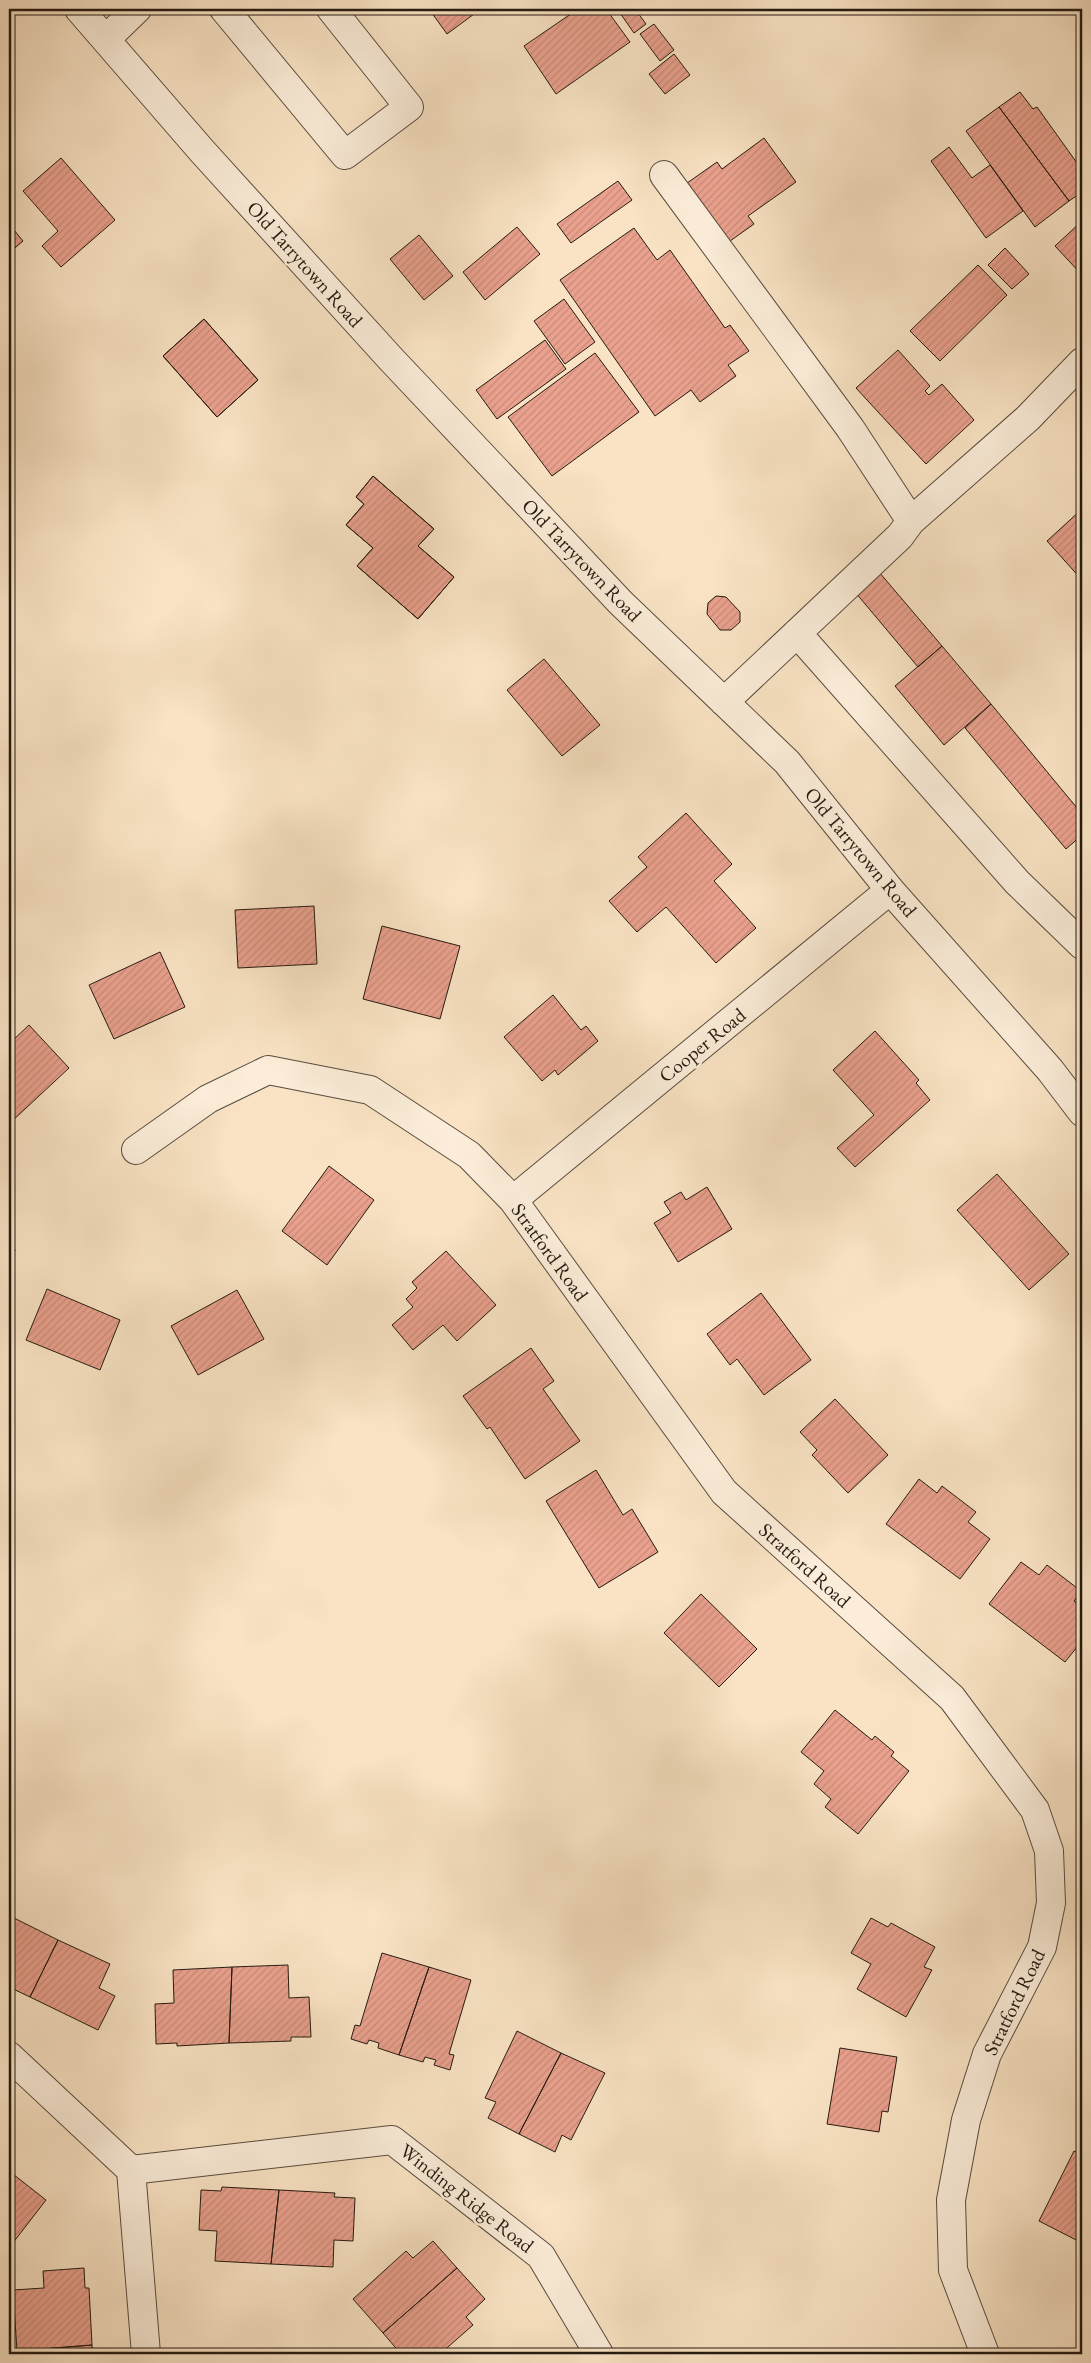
<svg xmlns="http://www.w3.org/2000/svg" width="1091" height="2363" font-family="'EB Garamond',serif">
  <defs>
    <pattern id="building-hatch" width="6" height="6" patternUnits="userSpaceOnUse" patternTransform="scale(1.25)"><rect width="6" height="6" fill="#eaa18e"/><path d="M-1 1l2-2M0 6l6-6M5 7l2-2" fill="none" stroke="#c98a79"/></pattern>
  </defs>
  <rect width="100%" height="100%" fill="#f9e3c4"/>
  <filter id="stains"><feTurbulence type="fractalNoise" baseFrequency=".004" numOctaves="4"/><feColorMatrix values="0 0 0 0 .2 0 0 0 0 .09 0 0 0 0 .02 0 0 0 .5 -.17"/></filter>
  <radialGradient id="worn" r=".72"><stop offset=".6" stop-color="#630" stop-opacity="0"/><stop offset="1" stop-color="#630" stop-opacity=".3"/></radialGradient>
  <path fill="url(#building-hatch)" stroke="#241a11" d="M429,9H471L474,14L447,34Z
    M578,9H606L630,42L556,94L524,46Z
    M626,9H635L646,24L634,33L620,13Z
    M654,24L674,50L660,61L640,34Z
    M674,54L690,75L665,94L649,74Z
    M1020,92L1033,109L1037,107L1082,170V192L1069,201L999,107Z
    M999,107L1069,201L1035,227L966,131Z
    M764,138L796,182L748,216L754,224L723,246L680,188L717,162L722,169Z
    M949,147L972,178L990,165L1023,211L986,238L931,161Z
    M61,158L115,220L61,267L42,246L58,231L23,191Z
    M618,181L632,200L571,243L557,224Z
    M1082,221V275L1055,246Z
    M9,224L23,241L9,253Z
    M517,227L540,254L485,300L463,272Z
    M634,228L657,260L670,250L725,328L730,325L749,351L728,365L736,376L700,402L691,390L655,416L560,280Z
    M419,235L453,276L424,300L390,259Z
    M1005,248L1029,274L1012,289L988,265Z
    M978,265L1007,295L940,361L910,331Z
    M564,299L595,342L565,364L534,321Z
    M204,319L258,380L217,417L163,356Z
    M204,319L258,380L217,417L163,356Z
    M545,340L566,369L497,419L476,390Z
    M898,350L930,386L925,391L929,395L942,384L974,420L926,464L856,388Z
    M595,353L639,412L552,476L508,417Z
    M373,476L434,529L418,546L454,577L418,619L357,566L373,548L346,525L364,504L356,497Z
    M373,476L434,529L418,546L454,577L418,619L357,566L373,548L346,525L364,504L356,497Z
    M1082,509V580L1047,541Z
    M879,572L942,646L918,667L855,592Z
    M716,596L726,597L740,612V622L731,630H720L707,614L708,603Z
    M942,646L991,704L944,745L895,686Z
    M544,659L600,725L562,756L507,690Z
    M991,704L1082,814V835L1066,849L965,728Z
    M686,813L732,864L714,881L756,928L716,963L666,907L637,932L609,901L647,867L638,857Z
    M314,906L317,964L238,968L235,910Z
    M382,926L460,946L440,1019L363,999Z
    M160,952L185,1007L114,1039L89,985Z
    M553,995L581,1030L586,1026L598,1041L558,1075L555,1070L542,1081L504,1037Z
    M29,1025L69,1068L10,1123L9,1044Z
    M875,1031L919,1080L916,1083L930,1100L855,1167L837,1148L874,1115L833,1070Z
    M329,1166L374,1200L327,1265L282,1231Z
    M997,1174L1069,1254L1029,1290L957,1210Z
    M707,1187L732,1229L678,1262L654,1223L671,1213L664,1202L681,1192L686,1200Z
    M9,1222L15,1251L9,1252Z
    M446,1251L496,1305L457,1341L443,1325L413,1350L392,1325L413,1307L406,1299L417,1288L412,1282Z
    M47,1289L120,1320L100,1370L26,1340Z
    M237,1290L264,1339L198,1375L171,1326Z
    M761,1293L811,1360L764,1395L737,1359L730,1365L707,1334Z
    M531,1348L554,1381L543,1389L580,1441L525,1479L490,1427L487,1429L463,1396Z
    M835,1399L888,1455L848,1493L812,1455L817,1450L800,1432Z
    M596,1470L623,1515L632,1509L658,1552L599,1588L546,1501Z
    M919,1479L937,1493L942,1486L976,1512L968,1522L990,1539L960,1579L886,1524Z
    M1021,1562L1039,1575L1047,1565L1081,1591L1074,1601L1082,1607V1641L1065,1662L989,1604Z
    M701,1594L757,1649L719,1687L664,1633Z
    M835,1710L872,1740L875,1736L894,1752L891,1756L909,1771L858,1834L825,1807L831,1799L814,1784L824,1771L801,1752Z
    M10,1916L58,1940L30,1997L9,1987Z
    M871,1918L888,1927L891,1923L935,1947L924,1967L932,1970L906,2017L857,1989L871,1964L851,1953Z
    M58,1940L110,1964L99,1988L115,1996L98,2030L30,1997Z
    M382,1953L429,1967L399,2055L378,2048L379,2043L369,2040L367,2044L351,2039L355,2025L360,2026Z
    M288,1965L289,1998L309,1997L311,2037H291V2041L229,2043L232,1967Z
    M232,1967L229,2043L177,2046V2043L156,2044L155,2004L174,2003L173,1970Z
    M429,1967L471,1980L449,2054L454,2055L450,2070L434,2065L436,2060L425,2057L423,2062L399,2055Z
    M517,2031L561,2053L519,2134L488,2118L496,2102L485,2098Z
    M840,2048L897,2057L888,2112L882,2111L879,2132L827,2124Z
    M561,2053L605,2073L571,2140L562,2135L555,2152L519,2134Z
    M1074,2151L1082,2155V2243L1039,2221Z
    M9,2171L46,2200L9,2248Z
    M222,2187L279,2190L271,2264L215,2261L217,2231L199,2230L201,2190L221,2191Z
    M279,2190L335,2193L334,2197L355,2198L353,2241L334,2240L333,2267L271,2264Z
    M433,2241L457,2268L383,2333L353,2299L406,2251L413,2258Z
    M84,2268L85,2288H89L92,2345L17,2351L13,2290L44,2288L43,2271Z
    M457,2268L485,2299L466,2317L473,2325L440,2354H401L383,2333Z
    M92,2345L93,2354H17V2351Z"/>
  <g fill="none" stroke-linecap="round" stroke-linejoin="round">
    <g stroke="#594c3e" stroke-width="30">
      <path id="minor" d="M79,9L202,151L390,358L621,603L787,762L890,890L1050,1070L1082,1112
        M224,9L345,155L409,107L331,9
        M106,39L137,9
        M664,175L850,428L911,521L900,536L724,702
        M911,521L1028,418L1082,362
        M797,633L1017,882L1082,945
        M136,1150L208,1099L268,1070L370,1090L469,1155L513,1200L724,1492L952,1698L1035,1810L1049,1851L1051,1903L1042,1947L987,2054L966,2120L951,2200L953,2270L985,2354
        M513,1200L890,890
        M9,2056L131,2170
        M146,2354L131,2170L392,2140L541,2256L599,2354"/>
    </g>
    <use href="#minor" stroke="#fbedd9" stroke-width="28"/>
  </g>
  <g text-anchor="middle" dominant-baseline="central" stroke-width="5" stroke-linejoin="round" paint-order="stroke">
    <g font-size="20" fill="#241a11" stroke="#fbedd9">
      <text transform="translate(305 264) rotate(48)">Old Tarrytown Road</text>
      <text transform="translate(582 560) rotate(46)">Old Tarrytown Road</text>
      <text transform="translate(861 852) rotate(50)">Old Tarrytown Road</text>
      <text transform="translate(702 1045) rotate(-39)">Cooper Road</text>
      <text transform="translate(550 1252) rotate(54)">Stratford Road</text>
      <text transform="translate(805 1565) rotate(42)">Stratford Road</text>
      <text transform="translate(1014 2002) rotate(-64)">Stratford Road</text>
      <text transform="translate(467 2198) rotate(38)">Winding Ridge Road</text>
    </g>
  </g>
  <rect width="1091" height="2363" fill="none" stroke="#f9e3c4" stroke-width="30"/>
  <rect x="10" y="10" width="1071" height="2343" fill="none" stroke="#241a11" stroke-width="2.5"/>
  <rect x="15" y="15" width="1061" height="2333" fill="none" stroke="#241a11"/>
  <rect width="100%" height="100%" filter="url(#stains)"/>
  <rect width="100%" height="100%" fill="url(#worn)"/>
</svg>
